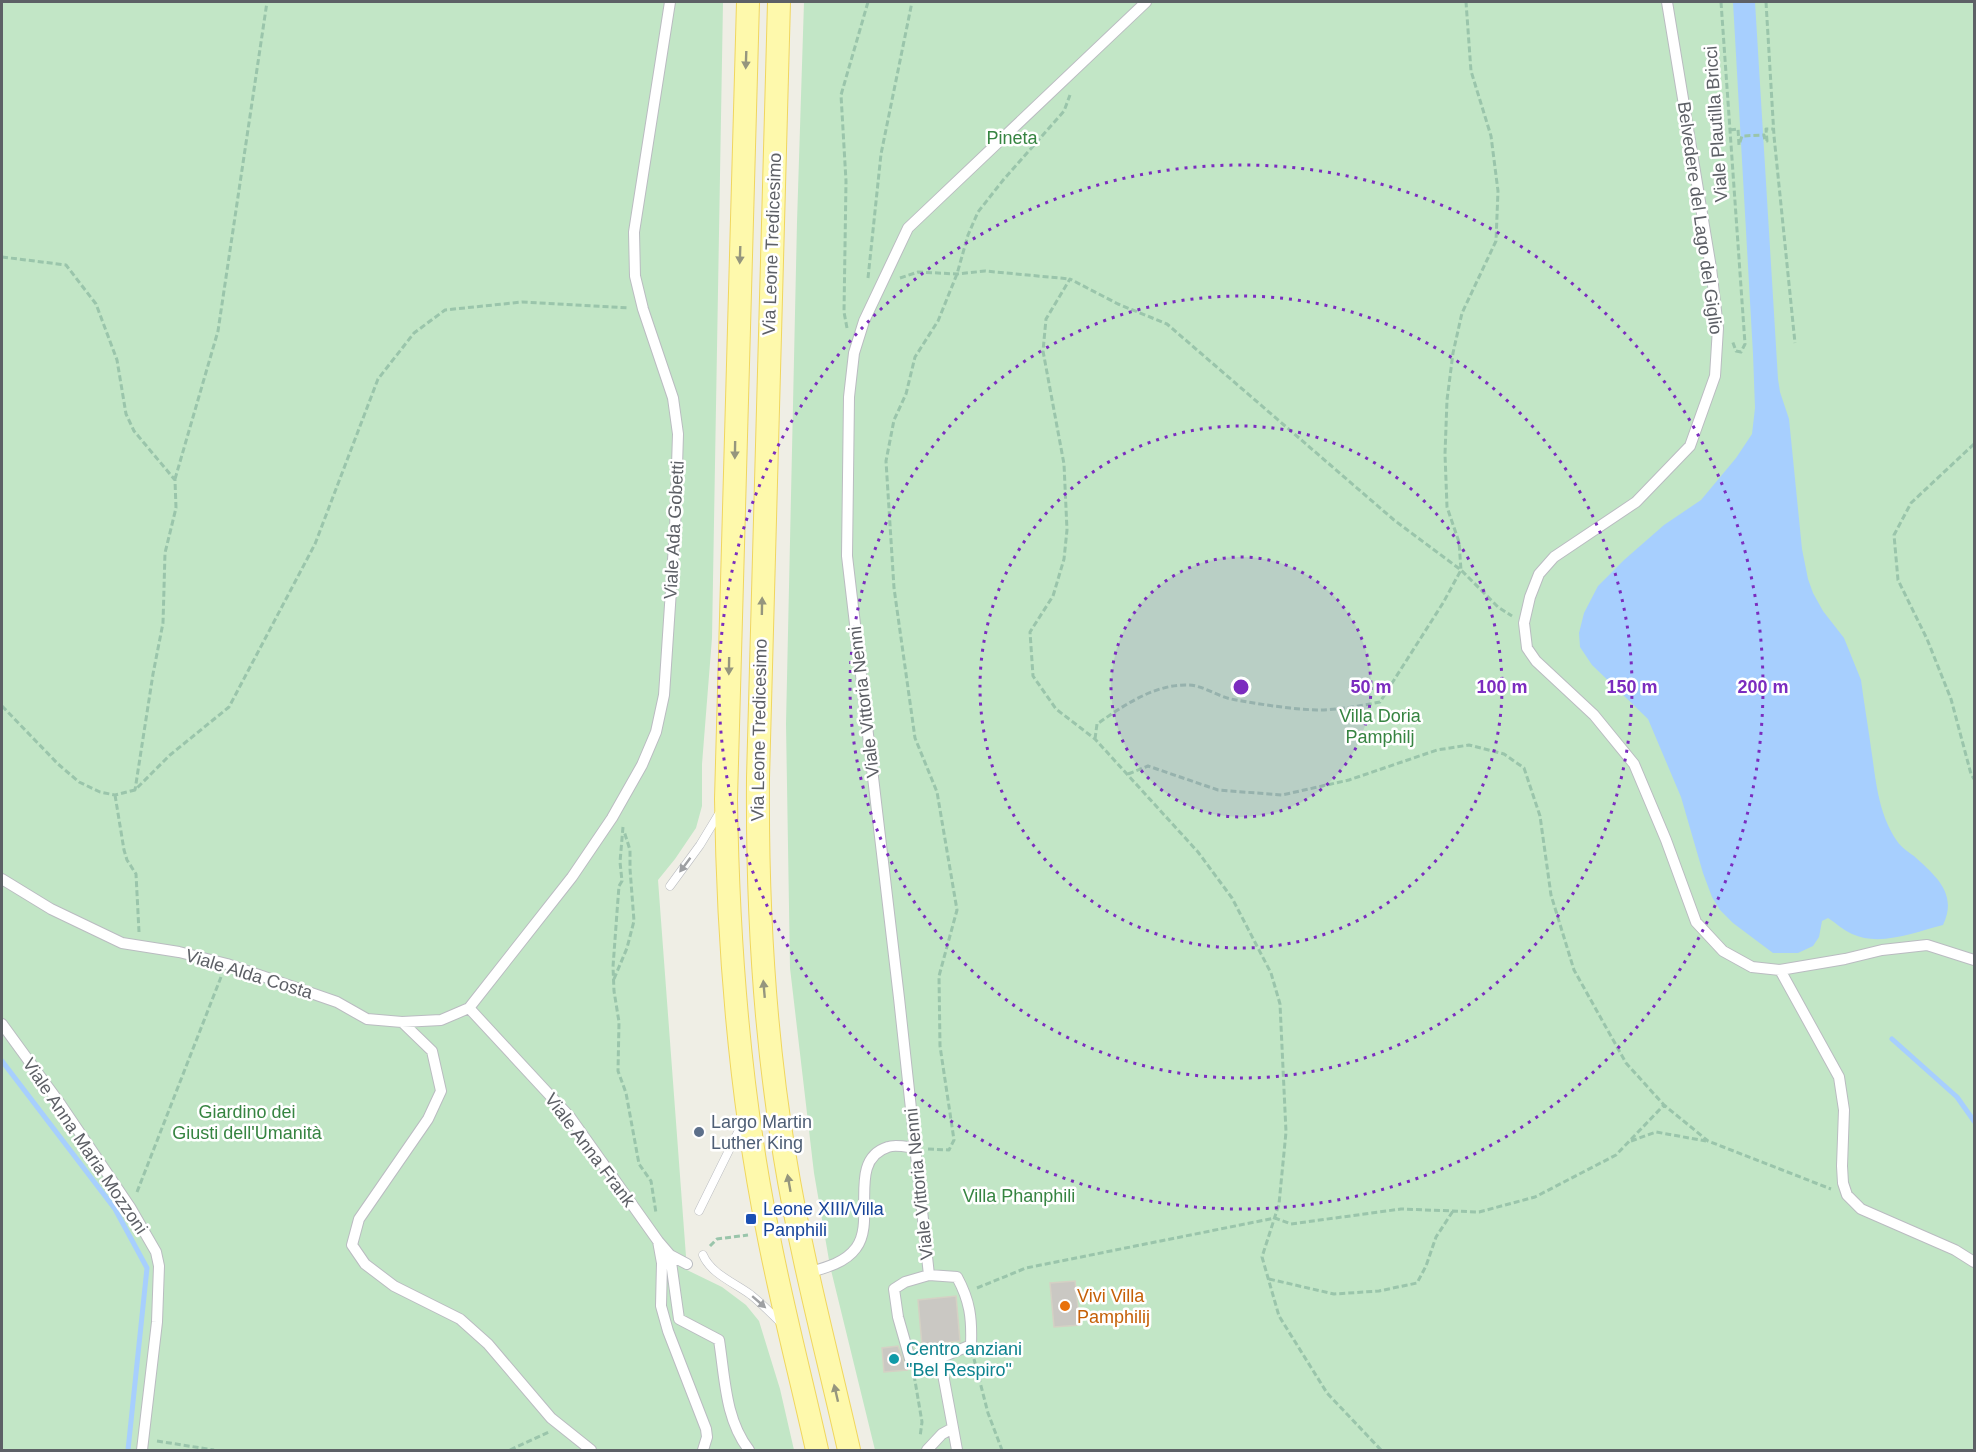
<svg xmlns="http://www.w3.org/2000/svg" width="1976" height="1452" font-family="Arial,sans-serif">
  <rect width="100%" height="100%" fill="#efeee5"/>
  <path fill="#c2e6c6" d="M2,2H723L712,638L702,764V806L696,828L675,859L658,880L687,1270L722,1287L746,1305L759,1321L780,1389L794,1450H2Z
    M804,2H1974V1450H875L830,1266L814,1173L790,968L786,724L797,222Z"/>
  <path fill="#a7cffe" d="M1733,2H1755L1778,379L1780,392L1789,419L1802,549L1808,579L1813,593L1823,611L1844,638L1861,680C1864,703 1868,726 1871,748C1876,781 1878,813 1897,841C1901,847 1908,852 1914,856C1936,876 1958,894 1943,925C1915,932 1880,947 1852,934C1843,930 1836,923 1828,918L1822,921L1819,937L1813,946L1798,953H1773L1733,923L1720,910L1712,897L1703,873L1681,797L1648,719L1592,665L1580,647L1579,633L1584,613L1598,586L1624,560L1664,525L1701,500L1736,458L1752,434L1755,408L1753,354Z"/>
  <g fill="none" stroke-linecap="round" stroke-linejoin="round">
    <path stroke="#a7cffe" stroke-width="5" d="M1892,1039L1957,1097L1974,1121
      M2,1061L115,1209L147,1268L128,1450"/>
  </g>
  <path fill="#cac8c3" stroke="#d4d1c4" stroke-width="1.5" d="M1075,1281L1080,1325L1054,1327L1050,1283Z
    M956,1296L960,1341L922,1345L918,1300Z
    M898,1346L907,1370L884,1372L882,1348Z"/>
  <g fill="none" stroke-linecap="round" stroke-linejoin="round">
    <g stroke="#babcc1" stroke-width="9">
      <path id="service" d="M670,886L700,845L720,812
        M699,1211L743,1122
        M703,1255C711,1274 735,1283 751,1295C761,1303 771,1313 780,1322"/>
    </g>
    <g stroke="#babcc1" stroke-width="12">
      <path id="pedestrian" d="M1667,2L1711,268L1718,328L1715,376L1690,446L1636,502L1554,557L1539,574L1530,597L1524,623L1527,648L1536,661L1594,715L1634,764L1666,840L1696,922L1723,951L1752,967L1780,970L1845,959L1882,950L1927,945L1974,960
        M2,879L51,909L122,943L179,952L227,964L337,1002L367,1019L402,1022L441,1020L469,1008L572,877L612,818L642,765L656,732L664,695L675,530L678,434L673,398L643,309L635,276L634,232L670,2
        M1780,970L1839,1077L1844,1110L1842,1166L1843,1183L1847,1195L1861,1209L1955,1250L1974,1262
        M469,1008L570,1117L658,1241L670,1255L687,1264
        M402,1022L432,1051L441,1091L428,1119L359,1219L352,1245L365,1264L394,1286L460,1319L488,1344L551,1418L591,1450
        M2,1024L61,1105L130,1207L156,1252L159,1266L157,1322L142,1450
        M658,1241L662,1263L661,1306L668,1331L706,1429L707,1437L703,1450
        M670,1255L679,1319L719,1340C725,1378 725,1419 749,1450
        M807,1273C825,1268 845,1263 856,1248C877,1221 846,1160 888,1147C895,1144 907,1147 915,1148
        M929,1275L905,1282L894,1289L898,1317L910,1359L917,1361L940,1358
        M953,1428L957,1450
        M927,1450L942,1434L953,1428L940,1358L971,1345C972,1318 970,1301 957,1277L929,1275L899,998L847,556L849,397L854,353L864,321L908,228L1146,2"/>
    </g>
    <g stroke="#f0d65e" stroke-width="24">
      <path id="primary" d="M748,2L726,799C728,945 739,1090 768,1233C782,1306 801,1378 817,1450
        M779,2L758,778C757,905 764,1032 785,1158C801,1256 827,1353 849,1450"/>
    </g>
    <path stroke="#9ac5ab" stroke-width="3" stroke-dasharray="6 3" stroke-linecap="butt" d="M1721,2L1745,344L1741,352L1736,351L1732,340
      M1766,2L1774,136L1795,343
      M1730,130L1738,129L1739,145L1742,136L1764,135L1765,141H1767L1766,129H1773
      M2,257L66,265L96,304L117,360L126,414L134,431L175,480L176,508L165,553L163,623L153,674L135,790
      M868,278L881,154L912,2
      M900,278L918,272L957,274L985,271L1070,279
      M847,328L844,312L846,181L841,95L868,2
      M1974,444L1911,503L1894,535L1898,580L1927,639L1951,699L1971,774L1974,779
      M175,479L218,331L267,2
      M2,706L58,764L79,782L100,792L115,795L135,790L170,755L229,707L315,544L378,379L414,333L445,310L522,302L629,308
      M1095,739L1097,724C1123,706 1154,684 1188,685C1202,685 1217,696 1231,699C1259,704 1288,709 1317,710C1338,710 1360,706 1380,702L1443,603L1461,570L1459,542L1447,507L1445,454L1447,400L1453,353L1462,313L1496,241L1498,191L1491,136L1471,71L1466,2
      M1128,774L1148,766L1218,790L1282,795L1349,780L1437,750L1469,745L1504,754L1524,768L1540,816L1551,895L1574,970L1626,1063L1664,1105
      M115,795L124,850L127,860L136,874L139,932
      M623,827L620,862L622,881L619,886L617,912L613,967L614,991L619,1022L618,1071L626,1093L639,1164L651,1181L656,1213
      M614,979L627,948L634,921L630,869V850L624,831
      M1631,1141L1656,1132L1706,1141
      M928,1149L949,1150L954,1140L940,1046L939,976L957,910L937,792L915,738L894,588L886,461L894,420L906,394L915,357L938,321L957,274L968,235L978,212L1004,179L1064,111L1070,95
      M137,1192L221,977
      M710,1246L717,1239L748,1235
      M1269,1279L1334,1294L1379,1291L1417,1283L1426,1266L1436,1237L1453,1211
      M977,1288L1026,1268L1275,1218L1291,1224L1401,1209L1479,1212L1535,1197L1616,1155L1664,1105L1708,1141L1831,1189
      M974,1359L988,1413L1002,1450
      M914,1375L922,1422L920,1437
      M157,1441L214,1450
      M510,1450L549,1432
      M1381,1450L1327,1393L1279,1316L1262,1257L1279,1204L1286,1132L1280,1004L1271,973L1232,898L1198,852L1095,739L1056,709L1033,676L1030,632L1053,596L1064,559L1067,530L1064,464L1043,351L1046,319L1070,279L1118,304L1167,324L1394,520L1461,570L1498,607L1512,616"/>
    <use href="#service" stroke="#fff" stroke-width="8"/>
    <use href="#pedestrian" stroke="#fff" stroke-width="10"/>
    <use href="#primary" stroke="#fef9ac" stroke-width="22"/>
  </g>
  <defs><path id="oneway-solid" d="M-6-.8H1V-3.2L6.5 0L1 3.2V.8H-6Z" transform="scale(1.5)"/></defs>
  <g fill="#95967e">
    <use href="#oneway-solid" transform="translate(746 60) rotate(92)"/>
    <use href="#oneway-solid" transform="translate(740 255) rotate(92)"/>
    <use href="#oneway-solid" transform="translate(735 450) rotate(91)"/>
    <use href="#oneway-solid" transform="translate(762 606) rotate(-89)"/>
    <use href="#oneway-solid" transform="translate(729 666) rotate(91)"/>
    <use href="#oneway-solid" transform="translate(764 989) rotate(-95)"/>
    <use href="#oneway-solid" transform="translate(789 1183) rotate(-100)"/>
    <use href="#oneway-solid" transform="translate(836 1393) rotate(-103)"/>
  </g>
  <g fill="#9ea0a3">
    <use href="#oneway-solid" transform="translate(685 865) rotate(127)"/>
    <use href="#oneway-solid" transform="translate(759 1302) rotate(41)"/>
  </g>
  <circle cx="1241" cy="687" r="130" fill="#7b2cbf" fill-opacity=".12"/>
  <g fill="none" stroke="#7b2cbf" stroke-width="3" stroke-dasharray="3 6">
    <circle cx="1241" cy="687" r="130"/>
    <circle cx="1241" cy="687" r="261"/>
    <circle cx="1241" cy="687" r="391"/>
    <circle cx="1241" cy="687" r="522"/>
  </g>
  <circle fill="#5c6f8a" stroke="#fff" stroke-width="2" cx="699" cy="1132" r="6"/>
  <rect fill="#1a4fb4" stroke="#fff" stroke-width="2" x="745" y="1213" width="12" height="12" rx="3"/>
  <circle fill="#e8710a" stroke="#fff" stroke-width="2" cx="1065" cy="1306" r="6"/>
  <circle fill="#0f9aa8" stroke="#fff" stroke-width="2" cx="894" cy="1359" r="6"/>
  <g text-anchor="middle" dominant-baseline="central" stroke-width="5" stroke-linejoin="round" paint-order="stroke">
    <g font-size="18" fill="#5d6066" stroke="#fff">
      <text transform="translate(1716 124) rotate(-94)">Viale Plautilla Bricci</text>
      <text transform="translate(1700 218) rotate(82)">Belvedere del Lago del Giglio</text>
      <text transform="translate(772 244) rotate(-88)">Via Leone Tredicesimo</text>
      <text transform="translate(674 530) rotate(-87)">Viale Ada Gobetti</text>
      <text transform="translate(864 702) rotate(-97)">Viale Vittoria Nenni</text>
      <text transform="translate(759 730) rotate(-89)">Via Leone Tredicesimo</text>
      <text transform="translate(249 974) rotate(17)">Viale Alda Costa</text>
      <text transform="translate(85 1146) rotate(56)">Viale Anna Maria Mozzoni</text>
      <text transform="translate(590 1150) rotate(53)">Viale Anna Frank</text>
      <text transform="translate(919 1184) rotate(-96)">Viale Vittoria Nenni</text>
    </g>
    <g font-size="18" fill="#368441" stroke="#fff">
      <text x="1012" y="138">Pineta</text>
      <text x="1380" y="716">Villa Doria<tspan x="1380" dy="21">Pamphilj</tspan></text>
      <text x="247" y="1112">Giardino dei<tspan x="247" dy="21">Giusti dell'Umanità</tspan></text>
      <text x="1019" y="1196">Villa Phanphili</text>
    </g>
    <g font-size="18" fill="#4e5e75" stroke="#fff" text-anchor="start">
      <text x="711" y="1122">Largo Martin<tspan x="711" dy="21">Luther King</tspan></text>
    </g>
    <g font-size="18" fill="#164399" stroke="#fff" text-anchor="start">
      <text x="763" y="1209">Leone XIII/Villa<tspan x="763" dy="21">Panphili</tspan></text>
    </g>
    <g font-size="18" fill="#c56008" stroke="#fff" text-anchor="start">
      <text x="1077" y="1296">Vivi Villa<tspan x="1077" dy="21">Pamphilij</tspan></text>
    </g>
    <g font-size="18" fill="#0d838f" stroke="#fff" text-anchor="start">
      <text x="906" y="1349">Centro anziani<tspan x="906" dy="21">"Bel Respiro"</tspan></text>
    </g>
  </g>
  <circle cx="1241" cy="687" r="9" fill="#7b2cbf" stroke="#fff" stroke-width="3"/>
  <g font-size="18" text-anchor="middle" font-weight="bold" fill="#7b2cbf" stroke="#fff" stroke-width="5" stroke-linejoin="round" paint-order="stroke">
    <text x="1371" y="693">50 m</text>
    <text x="1502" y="693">100 m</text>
    <text x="1632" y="693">150 m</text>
    <text x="1763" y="693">200 m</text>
  </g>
  <rect width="1976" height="1452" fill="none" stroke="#5d6066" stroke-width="6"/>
</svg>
